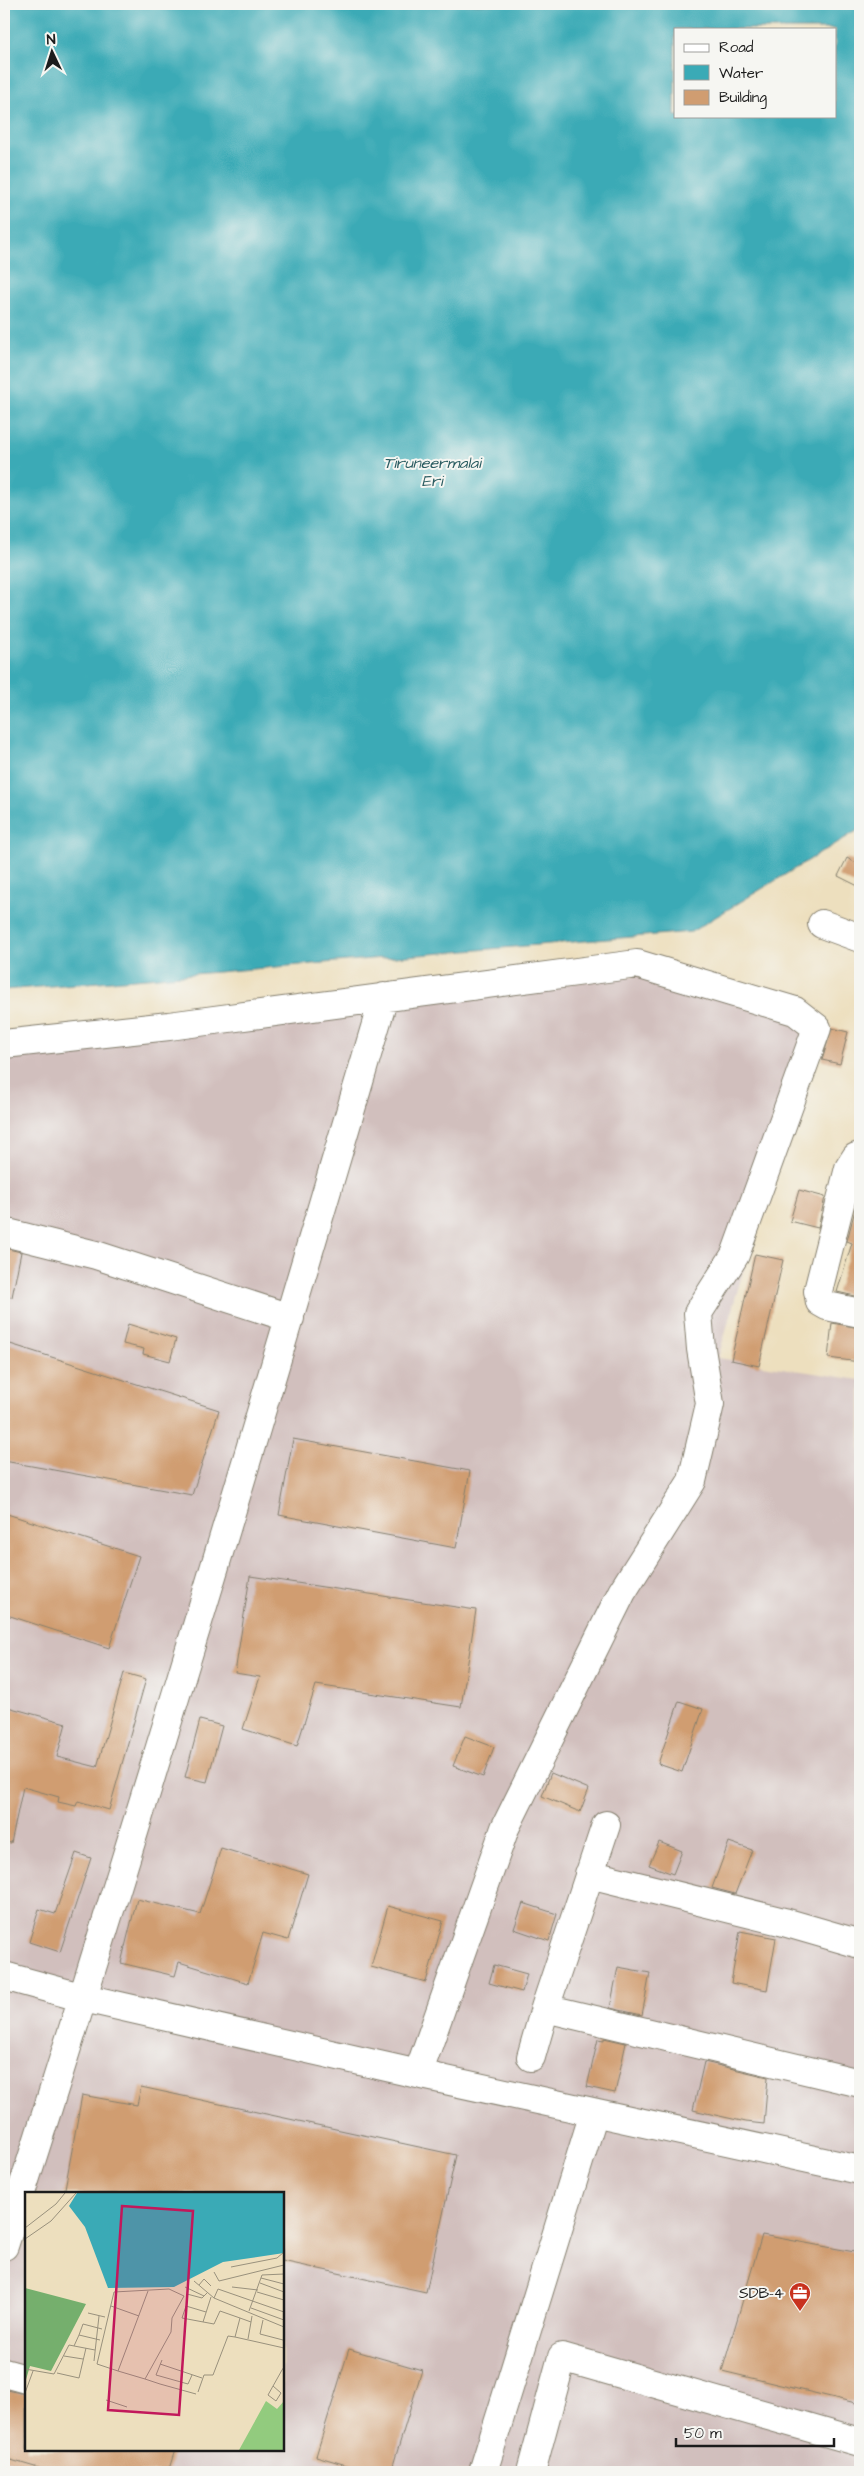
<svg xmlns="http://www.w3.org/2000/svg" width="864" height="2476" font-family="'Architects Daughter',sans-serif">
  <rect width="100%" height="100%" fill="#f6f6f2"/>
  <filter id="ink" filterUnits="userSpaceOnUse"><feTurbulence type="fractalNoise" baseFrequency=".02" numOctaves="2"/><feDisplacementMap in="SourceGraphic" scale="10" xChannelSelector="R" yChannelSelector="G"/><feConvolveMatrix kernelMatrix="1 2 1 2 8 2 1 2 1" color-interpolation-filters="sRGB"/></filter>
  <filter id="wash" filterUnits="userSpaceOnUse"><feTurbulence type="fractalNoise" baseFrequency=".0096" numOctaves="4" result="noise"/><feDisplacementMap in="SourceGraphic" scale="20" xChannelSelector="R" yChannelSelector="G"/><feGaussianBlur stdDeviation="1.12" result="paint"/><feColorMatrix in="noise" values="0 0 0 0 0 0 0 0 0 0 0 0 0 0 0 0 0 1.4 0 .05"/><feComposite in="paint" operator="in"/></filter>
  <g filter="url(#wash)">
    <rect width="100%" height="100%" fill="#eddfbe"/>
    <path fill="#d1bfbd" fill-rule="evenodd" d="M647,974L817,1015L718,1358L860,1380V2472H4V1046ZM26,2194H282V2450H26Z"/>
    <path fill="#3aaab6" stroke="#2b6369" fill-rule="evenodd" d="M4,4H860V829L691,932L4,990ZM675,29H835V116H675Z"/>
    <g id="blocks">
      <path fill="#d09d71" d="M847,858L860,865V887L838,876Z
        M832,1028L848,1032L840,1064L822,1060Z
        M799,1190L825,1197L818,1228L790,1221Z
        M856,1206L860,1207V1297L837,1292L852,1243L847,1241Z
        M4,1248L21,1252L12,1297L4,1296Z
        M755,1254L783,1260L759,1366L731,1360Z
        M832,1323L860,1328V1362L828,1358Z
        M128,1324L176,1339L170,1361L143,1354L144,1349L123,1344Z
        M4,1342L219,1410L192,1495L4,1461Z
        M293,1439L470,1471L456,1548L279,1515Z
        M4,1513L139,1556L109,1648L4,1614Z
        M250,1576L476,1610L461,1707L316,1685L297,1746L243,1729L260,1677L235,1673Z
        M124,1673L146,1679L109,1810L78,1801L76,1806L58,1802L59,1797L23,1787L11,1843L4,1842V1706L66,1723L57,1757L97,1767Z
        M679,1701L703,1709L682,1772L658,1764Z
        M200,1720L222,1726L207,1782L185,1777Z
        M465,1736L494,1747L483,1777L453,1766Z
        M551,1773L589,1789L580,1812L542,1796Z
        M659,1842L682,1851L673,1874L649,1865Z
        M729,1842L752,1850L735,1894L712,1888Z
        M221,1848L308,1874L288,1940L263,1933L248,1983L179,1962L175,1976L121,1963L137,1899L200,1914Z
        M76,1853L91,1858L60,1952L29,1942L39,1909L55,1914Z
        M523,1903L557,1914L549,1941L514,1929Z
        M388,1906L443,1921L426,1982L371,1967Z
        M740,1931L776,1938L767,1990L731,1983Z
        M494,1965L527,1974L522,1992L489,1983Z
        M618,1967L650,1973L642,2015L610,2008Z
        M604,2038L626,2043L615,2093L587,2087L598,2039L604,2040Z
        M704,2062L768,2077L764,2124L746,2122L693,2110Z
        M141,2087L456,2155L426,2292L282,2261V2194H64L82,2095L137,2105Z
        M762,2235L860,2253V2404L722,2371Z
        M349,2349L422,2370L391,2472H370L316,2456Z
        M6,2390L26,2394V2450H175L168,2472H52L4,2458V2397Z"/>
    </g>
  </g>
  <g filter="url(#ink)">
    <use href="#blocks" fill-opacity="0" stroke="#847e6d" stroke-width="1"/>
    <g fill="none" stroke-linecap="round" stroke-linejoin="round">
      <g stroke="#847e6d" stroke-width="30">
        <path id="minor" d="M822,924L860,938
          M4,1044L169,1026L637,964L795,1011L817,1028L735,1255L698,1313L701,1349L710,1404L692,1481L622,1592L505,1828L418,2074
          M860,1156L856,1157L849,1168L818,1291L820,1302L827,1306L860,1313
          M4,1232L96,1255L290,1318
          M606,1825L545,2008L860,2083
          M589,1874L784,1922L860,1944
          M4,1976L84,1998L418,2074L860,2170
          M531,2057L545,2008
          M4,2246C137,1832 261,1415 384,997
          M4,2373L26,2379
          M483,2472L594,2113
          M531,2472L562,2357L860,2442"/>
      </g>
      <use href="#minor" stroke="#fff" stroke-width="28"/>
    </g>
  </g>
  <defs>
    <g id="office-pin" transform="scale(1.125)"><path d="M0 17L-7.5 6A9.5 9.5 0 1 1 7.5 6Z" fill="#c8321e" stroke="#f6f6f2"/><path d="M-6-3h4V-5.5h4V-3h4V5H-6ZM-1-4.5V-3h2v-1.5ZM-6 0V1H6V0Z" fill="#fff"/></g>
  </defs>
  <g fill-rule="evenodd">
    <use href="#office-pin" x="800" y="2293"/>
  </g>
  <g text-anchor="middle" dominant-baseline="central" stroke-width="4" stroke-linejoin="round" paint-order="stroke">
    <g font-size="15" fill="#1c1c1c" stroke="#f6f6f2" text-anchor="end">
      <text x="784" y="2293">SDB-4</text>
    </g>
    <g font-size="16" font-style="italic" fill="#2a5c61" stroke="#f6f6f2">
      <text x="432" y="463">Tiruneermalai<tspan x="432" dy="18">Eri</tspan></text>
    </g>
  </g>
  <g transform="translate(25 2192)">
    <rect width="259" height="259" fill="#eddfbe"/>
    <path d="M241,209L252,217L259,209V258H214Z" fill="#92cb7e"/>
    <path d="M0,96L61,112L26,179L5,174L0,191Z" fill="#75af6d"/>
    <path d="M52,1H259V61L198,70L149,95L83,96L60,35L44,14Z" fill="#3aaab6"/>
    <path fill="none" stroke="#99917d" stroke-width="1" d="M0,36L31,12L40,1M0,47L26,29L51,1M206,75L252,66L259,60M189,80L194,89L259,73M236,86L259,92M169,89L189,106L259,135M235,91L259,100M174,93L179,87L186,94M160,95L179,104M207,95L233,98M232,100L259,108M162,102L177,106L182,101M189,106L193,97L259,120M86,114L114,124M226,116L259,128M224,119L237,83L259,82M181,120L161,114L157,126L189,132L195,119L215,126M63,121L80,125M238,128L235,142L258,148M178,130L186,105M54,143L58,132L77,137M210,145L259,156M223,147L226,130M49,154L54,143L75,148M39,164L58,167M137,168L131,183L163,192L167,183M69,169L74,124M135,172L177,186M0,177L29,182L44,153L70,158M93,179L123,99M32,181L54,186L61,156M120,187L146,140L147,126L159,104L144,97L89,100L72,172L93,179L120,187L135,192L171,202M248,194L256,201L251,209L243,203L257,178L259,175M173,200L179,183H188L203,144L210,145L215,126L226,130L227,124M0,201L8,179M81,208L102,215"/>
    <path fill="#c2185b" fill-opacity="0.15" stroke="#c2185b" stroke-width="2.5" d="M97,14L168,19L154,223L83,218Z"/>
    <rect width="259" height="259" fill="none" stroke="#1c1c1c" stroke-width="2.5"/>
  </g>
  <rect width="864" height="2476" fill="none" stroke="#f6f6f2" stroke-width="20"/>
  <rect x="674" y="28" width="162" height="90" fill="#f6f6f2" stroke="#9f9f9c"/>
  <rect x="684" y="44" width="25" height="8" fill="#ffffff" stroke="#9f9f9c"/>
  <text x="719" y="52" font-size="15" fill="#1c1c1c">Road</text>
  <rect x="684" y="65" width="25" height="15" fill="#3aaab6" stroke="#9f9f9c"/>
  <text x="719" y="78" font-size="15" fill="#1c1c1c">Water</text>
  <rect x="684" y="90" width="25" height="15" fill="#d09d71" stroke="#9f9f9c"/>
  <text x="719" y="102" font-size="15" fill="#1c1c1c">Building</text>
  <g transform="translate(52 52) rotate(356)" stroke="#f6f6f2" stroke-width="4" paint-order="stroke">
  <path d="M0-4L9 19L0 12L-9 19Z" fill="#1c1c1c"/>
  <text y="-8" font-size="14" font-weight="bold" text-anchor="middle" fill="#1c1c1c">N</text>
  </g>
  <path d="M676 2438v8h158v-8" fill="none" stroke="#1c1c1c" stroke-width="2.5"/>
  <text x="684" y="2438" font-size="15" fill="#1c1c1c" stroke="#f6f6f2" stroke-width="4" paint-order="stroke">50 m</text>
</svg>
